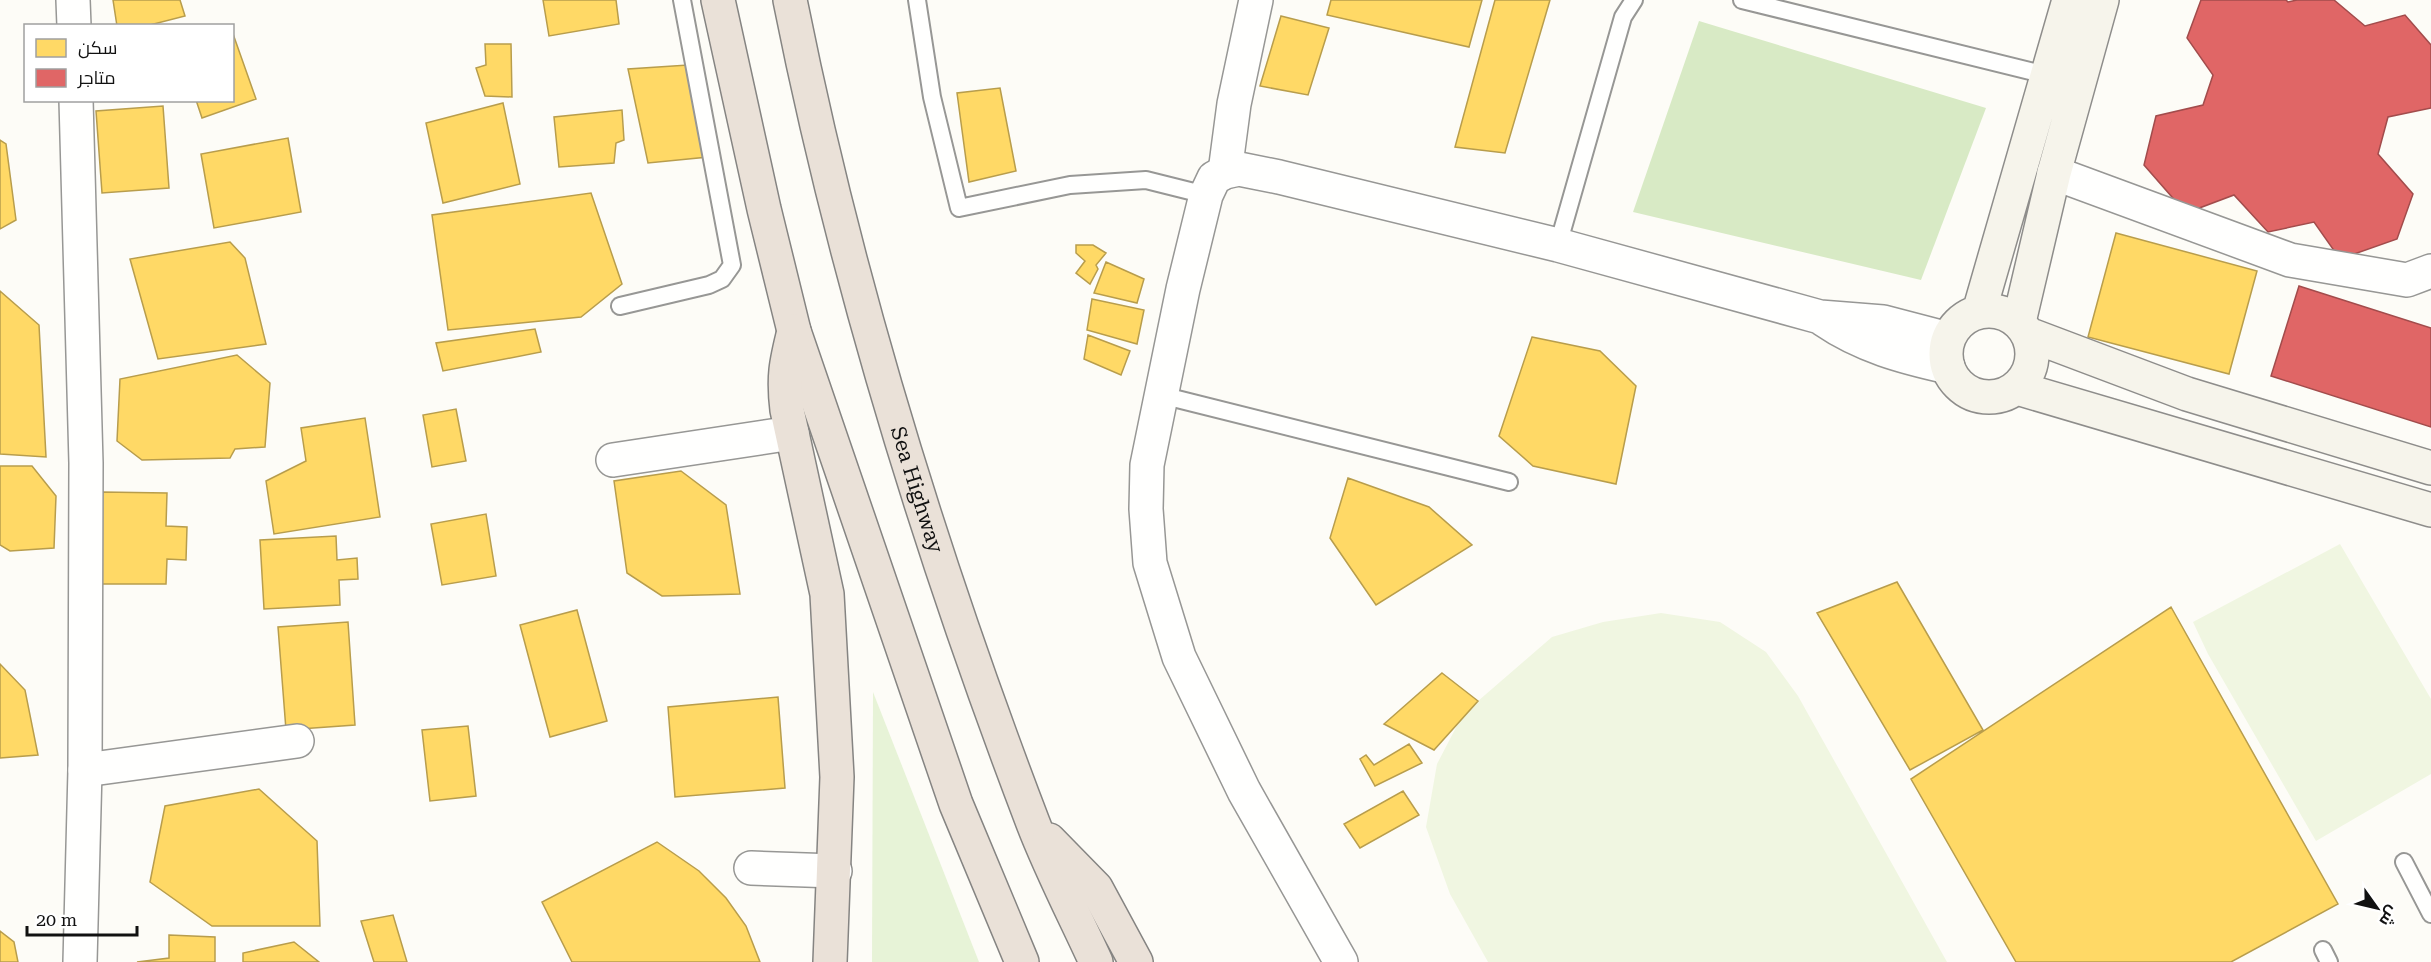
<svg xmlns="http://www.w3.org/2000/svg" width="2431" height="962" font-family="'Roboto Serif',Cairo,serif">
  <rect width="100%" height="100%" fill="#fdfcf7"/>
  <path fill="#e7f3d7" d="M873,692L979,962H872Z"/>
  <path fill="#d8eac5" d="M1699,21L1986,108L1921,280L1633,212Z"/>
  <path fill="#f0f6e1" d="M2340,544L2431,699V774L2316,841L2208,654L2193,622Z
    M1661,613L1720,622L1766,652L1798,696L1947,962H1488L1450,894L1426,827L1437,764L1463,714L1552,637L1603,622Z"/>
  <path fill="#ffd966" stroke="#b89d4c" stroke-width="1.5" d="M113,0H180L185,16L146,26H117Z
    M543,0H616L619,24L549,36Z
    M1331,0H1482L1469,47L1327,15Z
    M1495,0H1550L1505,153L1455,147Z
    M1281,16L1329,28L1308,95L1260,86Z
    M232,31L256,99L202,118L196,100H232Z
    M485,44H511L512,97L485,96L476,68L486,65Z
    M688,65L708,157L648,163L628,69Z
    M1000,88L1016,171L969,182L957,93Z
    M503,103L520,184L443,203L426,123Z
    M163,106L169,188L102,193L96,111Z
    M622,110L624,140L616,143L614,163L559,167L554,117Z
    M288,138L301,212L214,228L201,154Z
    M0,140L6,144L16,220L0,229Z
    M591,193L622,284L581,317L448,330L432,215Z
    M2116,233L2257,271L2229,374L2088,337Z
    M230,242L245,258L266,344L158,359L130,259Z
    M1076,245H1093L1106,253L1096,265L1098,269L1090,284L1076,273L1085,261L1076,253Z
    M1106,262L1144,279L1137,303L1094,293Z
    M0,291L39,325L46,457L0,454Z
    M1092,299L1144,310L1137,344L1087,330Z
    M535,329L541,352L443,371L436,343Z
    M1088,335L1130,351L1121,375L1084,359Z
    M1532,337L1600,351L1636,386L1616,484L1533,466L1499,436Z
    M237,355L270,383L265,447L235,449L230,458L142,460L117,441L120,379Z
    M456,409L466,461L432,467L423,415Z
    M365,418L380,517L274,534L266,481L306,461L301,428Z
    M0,466H32L56,496L54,548L10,551L0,545Z
    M681,471L726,505L740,594L662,596L627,573L614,481Z
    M1348,478L1429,507L1472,545L1376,605L1330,538Z
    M102,492L167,493L166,526L187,527L186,560L167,559L166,584H100Z
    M486,514L496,576L442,585L431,524Z
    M336,536L337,560L357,558L358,579L339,580L340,605L264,609L260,540Z
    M1897,582L1983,730L1910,770L1817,613Z
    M2171,607L2338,904L2231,962H2016L1911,779Z
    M577,610L607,721L550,737L520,625Z
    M348,622L355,725L286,730L278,627Z
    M0,664L25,690L38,755L0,758Z
    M1442,673L1478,701L1434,750L1384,724Z
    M778,697L785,788L675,797L668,707Z
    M468,726L476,796L430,801L422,730Z
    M1409,744L1422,763L1375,786L1360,759L1366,755L1374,765Z
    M259,789L317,841L320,926H212L150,882L165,806Z
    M1403,791L1419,815L1360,848L1344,824Z
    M657,842L699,871L726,898L746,926L760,962H572L542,902Z
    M393,915L407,962H374L361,921Z
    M0,931L14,942L18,962H0Z
    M169,935L215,937V962H137L169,958Z
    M294,942L319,962H243V953Z"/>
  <path fill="#e06666" stroke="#a24c4c" stroke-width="1.5" d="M2201,0H2286L2288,2L2297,0H2334L2365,26L2405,15L2431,45V108L2388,117L2378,154L2413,194L2397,239L2340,259L2314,222L2268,232L2234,195L2186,213L2144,165L2156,116L2203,105L2213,75L2187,38Z
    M2299,286L2431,328V427L2271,376Z"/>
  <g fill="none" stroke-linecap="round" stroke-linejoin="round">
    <g stroke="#979795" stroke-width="20">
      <path id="service" d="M917,0L932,97L959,208L1070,185L1146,180L1206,195
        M1742,0L2046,75
        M1558,245L1623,17L1634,0
        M620,306L709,285L722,279L732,265L682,0
        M1161,395L1509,482
        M2404,862L2431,914
        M2323,950L2329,962"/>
    </g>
    <g stroke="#979795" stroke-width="36">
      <path id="minor" d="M1225,172L1234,104L1256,0
        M2054,173L2290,260L2407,280L2431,271
        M613,460L792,433
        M85,770L297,741
        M751,868L835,871"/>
    </g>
    <g stroke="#979795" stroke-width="36">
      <path id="tertiary" d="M73,0L74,26
        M76,100L86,463L85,770L80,962
        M1824,320C1862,346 1903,357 1948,367
        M1341,962L1244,791L1179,657L1150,563L1146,509L1147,465L1183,289L1206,195L1214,178L1225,172L1239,169L1279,177L1558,245L1820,317L1883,322L1948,339"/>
    </g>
    <g stroke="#8e8d8b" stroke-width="36">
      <path id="secondary" d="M1946 354a43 43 0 1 1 86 0a43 43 0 1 1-86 0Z
        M1979,312L2069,0
        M2019,322L2054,173L2102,0
        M2028,334L2187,394L2431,468
        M2017,388L2431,510"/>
    </g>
    <g stroke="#858482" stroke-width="36">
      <g id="motorway">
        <path d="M718,0L764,209L794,331L956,804L1022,962"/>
        <path id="s1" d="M790,0C846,281 931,556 1033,823C1051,870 1075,916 1096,962"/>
        <path d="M794,331C786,363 783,377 787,410L827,594L837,777L830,962"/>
        <path d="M1049,840L1096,888L1136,962"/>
      </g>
    </g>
    <use href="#service" stroke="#fffffe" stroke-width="16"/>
    <use href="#minor" stroke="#fffffe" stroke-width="33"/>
    <use href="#tertiary" stroke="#fffffe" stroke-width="33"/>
    <use href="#secondary" stroke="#f6f4eb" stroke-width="33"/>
    <use href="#motorway" stroke="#eae1d8" stroke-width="33"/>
  </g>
  <g text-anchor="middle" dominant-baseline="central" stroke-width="6" stroke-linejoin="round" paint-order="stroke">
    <g font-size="21" fill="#111" stroke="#fff">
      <text stroke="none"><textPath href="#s1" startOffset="506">Sea Highway</textPath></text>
    </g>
  </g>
  <rect x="24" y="24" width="210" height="78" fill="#ffffff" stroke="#a0a0a0" stroke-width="1.5"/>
  <rect x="36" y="39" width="30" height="18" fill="#ffd966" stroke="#a0a0a0" stroke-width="1.5"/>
  <text x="78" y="54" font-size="18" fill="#111111">سكن</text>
  <rect x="36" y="69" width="30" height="18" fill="#e06666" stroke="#a0a0a0" stroke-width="1.5"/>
  <text x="78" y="84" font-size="18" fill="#111111">متاجر</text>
  <g transform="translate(2377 908) rotate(124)" stroke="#ffffff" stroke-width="4.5" paint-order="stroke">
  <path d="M0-4.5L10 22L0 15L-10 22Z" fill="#111111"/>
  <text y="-9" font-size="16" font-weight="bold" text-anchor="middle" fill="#111111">ش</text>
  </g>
  <path d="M27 926v9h110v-9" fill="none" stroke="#111111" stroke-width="3"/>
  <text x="36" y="926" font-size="18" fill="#111111" stroke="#ffffff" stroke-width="4.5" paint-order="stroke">20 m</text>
</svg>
